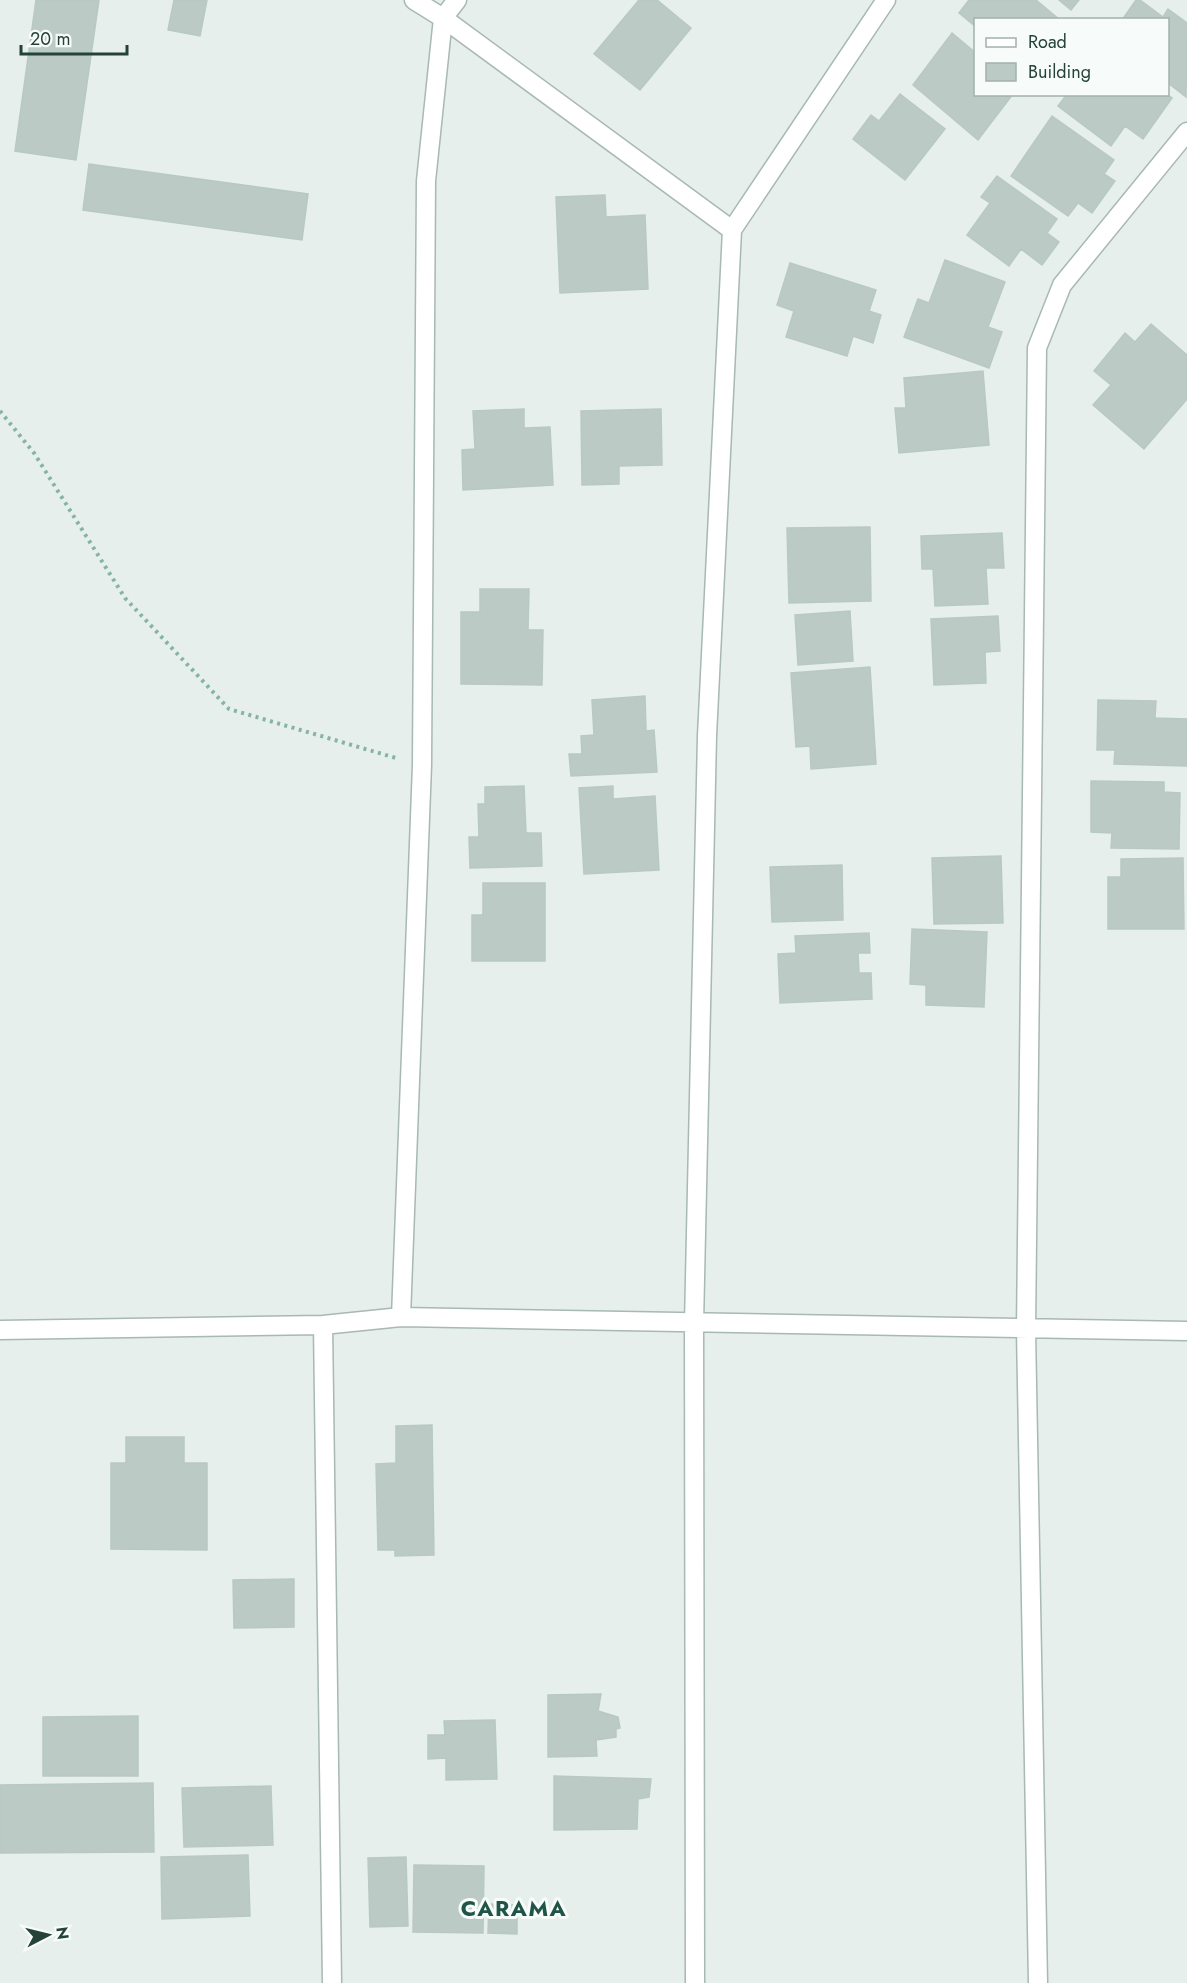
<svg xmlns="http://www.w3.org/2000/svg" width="1187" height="1983" font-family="Jost,sans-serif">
  <rect width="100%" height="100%" fill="#e6efeb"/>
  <path fill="#bbcac4" stroke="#b8c9c2" stroke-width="1.5" d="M36,0H99L76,160L15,151Z
    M174,0H207L200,36L168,30Z
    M639,0H657L691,28L640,90L594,54Z
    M969,0H1036L1060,20H976V27L959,13Z
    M1059,0H1079L1071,10Z
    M1136,0H1140L1163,17L1168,9L1187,23L1186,97L1168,83V20H1122Z
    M952,33L976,53V94H1013L978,140L913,85Z
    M900,94L945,129L905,180L853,139L871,115L879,121Z
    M1067,94H1166L1172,98L1143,139L1125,126L1111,146L1058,106Z
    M1052,116L1114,160L1104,174L1115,181L1092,213L1078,203L1068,216L1011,176Z
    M89,164L308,194L302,240L83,210Z
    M997,176L1057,219L1047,233L1059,242L1042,265L1021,249L1009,266L967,235L990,203L981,197Z
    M605,195L606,217L645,215L648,289L560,293L556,197Z
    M945,260L1005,282L988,327L1002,332L989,368L904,337L918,299L929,303Z
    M790,263L876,290L869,311L881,315L873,343L853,336L847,356L786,337L794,311L777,305Z
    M1151,324L1187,355V399L1144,449L1093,405L1111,385L1094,371L1125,333L1135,342Z
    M983,371L989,445L899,453L895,408H906L904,378Z
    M524,409V428L550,427L553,485L463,490L462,450L475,449L473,411Z
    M661,409L662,465L619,466V484L582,485L581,411Z
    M870,527L871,601L789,603L787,528Z
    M1002,533L1004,568H986L988,604L935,606L933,569H922L921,536Z
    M480,589H529L528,630H543L542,685L461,684V612H480Z
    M850,611L853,661L798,665L795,615Z
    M998,616L1000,651L985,652L986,683L934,685L931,619Z
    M870,667L876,764L811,769L810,746L796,747L791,673Z
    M645,696L646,731L654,730L657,772L571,776L569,754H582L581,736L594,735L592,700Z
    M1098,700L1156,701L1155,718L1187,719V766L1114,764L1115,750H1097Z
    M1091,781L1164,782V792L1180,793L1179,849L1111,848L1112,833L1091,832Z
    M524,786L526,833H541L542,866L470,868L469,837H479L478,804H485V787Z
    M613,786V799L655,796L659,870L584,874L579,788Z
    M1001,856L1003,923L934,924L932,858Z
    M1183,858L1184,929H1108V877H1121V859Z
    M842,865L843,920L772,922L770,867Z
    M483,883H545V961H472V915H483Z
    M912,929L987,932L984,1007L926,1005V985L910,984Z
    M869,933L870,953H858L859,973H871L872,999L780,1003L778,954L796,953L795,936Z
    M432,1425L434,1555L395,1556V1550H378L376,1464L396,1463V1426Z
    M126,1437H184V1463H207V1550L111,1549V1463H126Z
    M294,1579V1627L234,1628L233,1580Z
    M601,1694L598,1711L618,1717L620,1728L616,1729V1737L596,1740L597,1756L548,1757V1695Z
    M138,1716V1776H43V1717Z
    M495,1720L497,1779L446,1780V1758L428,1759V1735H445L444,1721Z
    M554,1776L651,1779L649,1797L638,1799L637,1829L554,1830Z
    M153,1783L154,1852L0,1853V1785Z
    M271,1786L273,1845L184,1847L182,1788Z
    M248,1855L250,1916L162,1919L161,1857Z
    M406,1857L408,1926L370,1927L368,1858Z
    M414,1865L484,1866L483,1933L413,1932Z
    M489,1904L517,1905V1934L488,1933Z"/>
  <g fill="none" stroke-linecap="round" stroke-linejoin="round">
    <g stroke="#a8b8b2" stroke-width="21">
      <path id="minor" d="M414,0L443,18L732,230
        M401,1317L422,765L426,181L443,18L457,0
        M323,1325L332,1983
        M0,1330L323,1325L401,1317L1187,1331
        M695,1983L694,1324L707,736L732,230L886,0
        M1038,1983L1026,1330L1037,348L1062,285L1187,132"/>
    </g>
    <path stroke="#86b3a5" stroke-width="4" stroke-dasharray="3 4.5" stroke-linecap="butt" d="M0,411L34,453L125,598L229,709L396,758"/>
    <use href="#minor" stroke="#fff" stroke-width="18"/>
  </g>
  <g text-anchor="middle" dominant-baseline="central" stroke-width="6" stroke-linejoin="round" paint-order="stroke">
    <g font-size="22" font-weight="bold" letter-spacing="1.5" fill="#1f5548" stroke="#f7fbf9">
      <text x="514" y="1908">CARAMA</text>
    </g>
  </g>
  <rect x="974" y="18" width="195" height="78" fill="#f7fbf9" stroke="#a3b1ad" stroke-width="1.5"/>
  <rect x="986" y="38" width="30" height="9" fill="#ffffff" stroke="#a3b1ad" stroke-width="1.5"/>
  <text x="1028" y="48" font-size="18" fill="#24423a">Road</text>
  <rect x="986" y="63" width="30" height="18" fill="#bbcac4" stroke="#a3b1ad" stroke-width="1.5"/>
  <text x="1028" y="78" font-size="18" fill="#24423a">Building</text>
  <g transform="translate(48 1935) rotate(83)" stroke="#f7fbf9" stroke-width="4.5" paint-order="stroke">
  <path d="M0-4.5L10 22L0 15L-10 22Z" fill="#24423a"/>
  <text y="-9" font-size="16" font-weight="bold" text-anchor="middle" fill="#24423a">N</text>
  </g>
  <path d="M21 45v9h106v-9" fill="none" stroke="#24423a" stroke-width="3"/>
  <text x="30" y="45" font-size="18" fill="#24423a" stroke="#f7fbf9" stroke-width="4.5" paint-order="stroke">20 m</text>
</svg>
